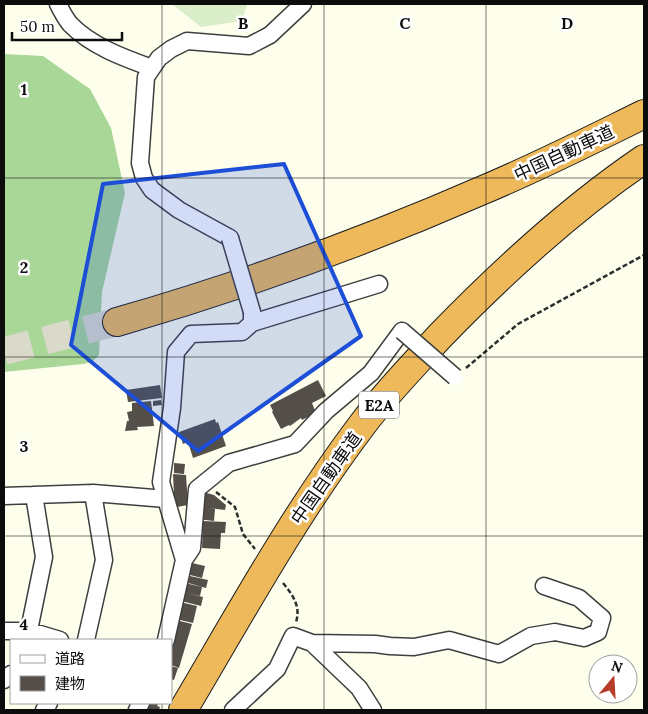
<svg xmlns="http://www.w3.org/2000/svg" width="648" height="714" font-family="Lora,'Noto Sans JP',serif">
  <rect width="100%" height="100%" fill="#fefeec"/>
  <path fill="#a8d797" d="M4,54L43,56L90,89L111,128L125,193L102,292L99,355L92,362L83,364L4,372Z"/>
  <path fill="#daeec9" d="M172,4H247L242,21L201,27Z"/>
  <path fill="#544f49" d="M318,380L326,396L312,403L316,413L302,420L301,418L290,426L289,425L281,429L272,412L273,411L270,405Z
    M160,385L162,398L128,402L126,390Z
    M161,400L162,405L153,406V401Z
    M151,401L154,426L137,427L138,430L125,431L127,421H129L127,412L132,411V403Z
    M215,419L216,423L218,422L226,446L193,458L188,442L183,444L179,432Z
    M174,463L185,464L184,474L174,473Z
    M173,474L186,475L188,505L177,507L174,496Z
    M203,492L214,495L226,505L225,510L209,508L215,509L214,521L197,519Z
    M203,521L226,522L225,533H221L220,549L202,548Z
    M192,563L205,566L202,578L190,575Z
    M190,576L208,580L206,588L188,583Z
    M185,583L202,587L200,596L186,593L203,597L201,606L181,601Z
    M180,602L197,606L193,623L176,619Z
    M176,620L192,624L179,668L171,665V641Z
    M171,666L178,668L174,680L171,679Z
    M147,703H159L157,706L160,707L159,710H143Z"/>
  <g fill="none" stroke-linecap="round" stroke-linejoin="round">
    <path stroke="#dadaca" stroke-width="28" stroke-dasharray="28 14" stroke-linecap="butt" d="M4,351L117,322"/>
    <g stroke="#3f3f3f" stroke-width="19">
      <path id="street" d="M58,4C61,10 65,18 70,24C91,46 124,58 152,68
        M230,238L179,210L152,190L144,178L140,163L146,77L159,58L171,49L187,41L249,46L270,35L303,4
        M252,323L379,284
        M4,496L93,493L166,499
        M184,560L192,548L197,489L229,463L295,444L326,411L371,373L402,331
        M4,631H30L60,640
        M27,640L44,557L34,495
        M86,640L104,560L93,493
        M166,640L184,560L161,482L172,408L176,352L191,334L242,332L252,323V312
        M312,643L375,644L390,646L414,647L449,640L499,654L531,636L555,632L584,638L598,632L602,618L579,598L544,586
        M4,680L11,674
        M44,710L49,703
        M137,710L141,703
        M233,710L277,669L293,636L312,643L359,688L373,710"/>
    </g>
    <g stroke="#1d1d1d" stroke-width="30">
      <path id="highway" d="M117,322C242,286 364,242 483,190C538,167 591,140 644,114
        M183,710C240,614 294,515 362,425C385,394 413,366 439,337C502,272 569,210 644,159"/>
    </g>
    <path stroke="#2e2e2e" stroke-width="2.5" stroke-dasharray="5 2.5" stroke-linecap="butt" d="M466,368L518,324L644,255
      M216,492L235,507L243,534L255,549
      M283,583C293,595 301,607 296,622"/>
    <use href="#street" stroke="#fff" stroke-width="16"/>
    <use href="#highway" stroke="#eeb95a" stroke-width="28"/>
    <g stroke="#3f3f3f" stroke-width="19" stroke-linecap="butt">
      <path id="street-bridge" d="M230,238L252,312
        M402,331L455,377"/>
    </g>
    <use href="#street-bridge" stroke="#fff" stroke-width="16"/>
  </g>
  <path fill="#1d4ed8" fill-opacity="0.2" stroke="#1d4ed8" stroke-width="4" stroke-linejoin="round" d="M284,164L361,336L198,451L71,345L103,184Z"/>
  <path fill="none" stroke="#0c0c0c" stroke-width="1" stroke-opacity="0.55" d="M162,4V640M324,4V710M486,4V710M4,178H644M4,357H644M4,536H644M162,703V710"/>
  <g text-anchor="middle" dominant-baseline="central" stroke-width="5" stroke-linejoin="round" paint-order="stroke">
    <rect fill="#fff" stroke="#555" stroke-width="1" x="359" y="391.5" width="40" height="27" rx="4"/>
    <g font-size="16" font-weight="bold" fill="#0c0c0c">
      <text x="379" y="405">E2A</text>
    </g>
    <g font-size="18" fill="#0c0c0c" stroke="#fff">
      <text transform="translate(564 153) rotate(-25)">中国自動車道</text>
      <text transform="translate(326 478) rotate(-55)">中国自動車道</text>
    </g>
  </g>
  <g font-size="16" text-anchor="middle" font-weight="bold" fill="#0c0c0c" stroke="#fff" stroke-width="5" stroke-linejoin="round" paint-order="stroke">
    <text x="243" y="29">B</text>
    <text x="405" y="29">C</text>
    <text x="567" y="29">D</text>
    <text x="24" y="95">1</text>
    <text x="24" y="273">2</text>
    <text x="24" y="452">3</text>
    <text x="24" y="630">4</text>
  </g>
  <rect width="648" height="714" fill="none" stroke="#0c0c0c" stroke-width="10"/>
  <rect x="10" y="639" width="162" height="65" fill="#ffffff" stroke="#9e9e9e"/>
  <rect x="20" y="655" width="25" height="8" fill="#ffffff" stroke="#9e9e9e"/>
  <text x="55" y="664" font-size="15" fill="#0c0c0c">道路</text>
  <rect x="20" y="676" width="25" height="15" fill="#544f49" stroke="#9e9e9e"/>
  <text x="55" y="689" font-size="15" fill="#0c0c0c">建物</text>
  <g transform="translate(613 679) rotate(18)"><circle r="24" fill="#ffffff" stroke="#9e9e9e"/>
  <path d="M0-4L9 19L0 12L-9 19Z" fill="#b63d2a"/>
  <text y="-8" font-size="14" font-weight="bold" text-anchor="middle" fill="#0c0c0c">N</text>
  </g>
  <path d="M12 32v8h110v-8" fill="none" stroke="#0c0c0c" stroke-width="2.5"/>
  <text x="20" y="32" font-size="15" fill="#0c0c0c" stroke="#ffffff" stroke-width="4" paint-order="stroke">50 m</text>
</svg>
